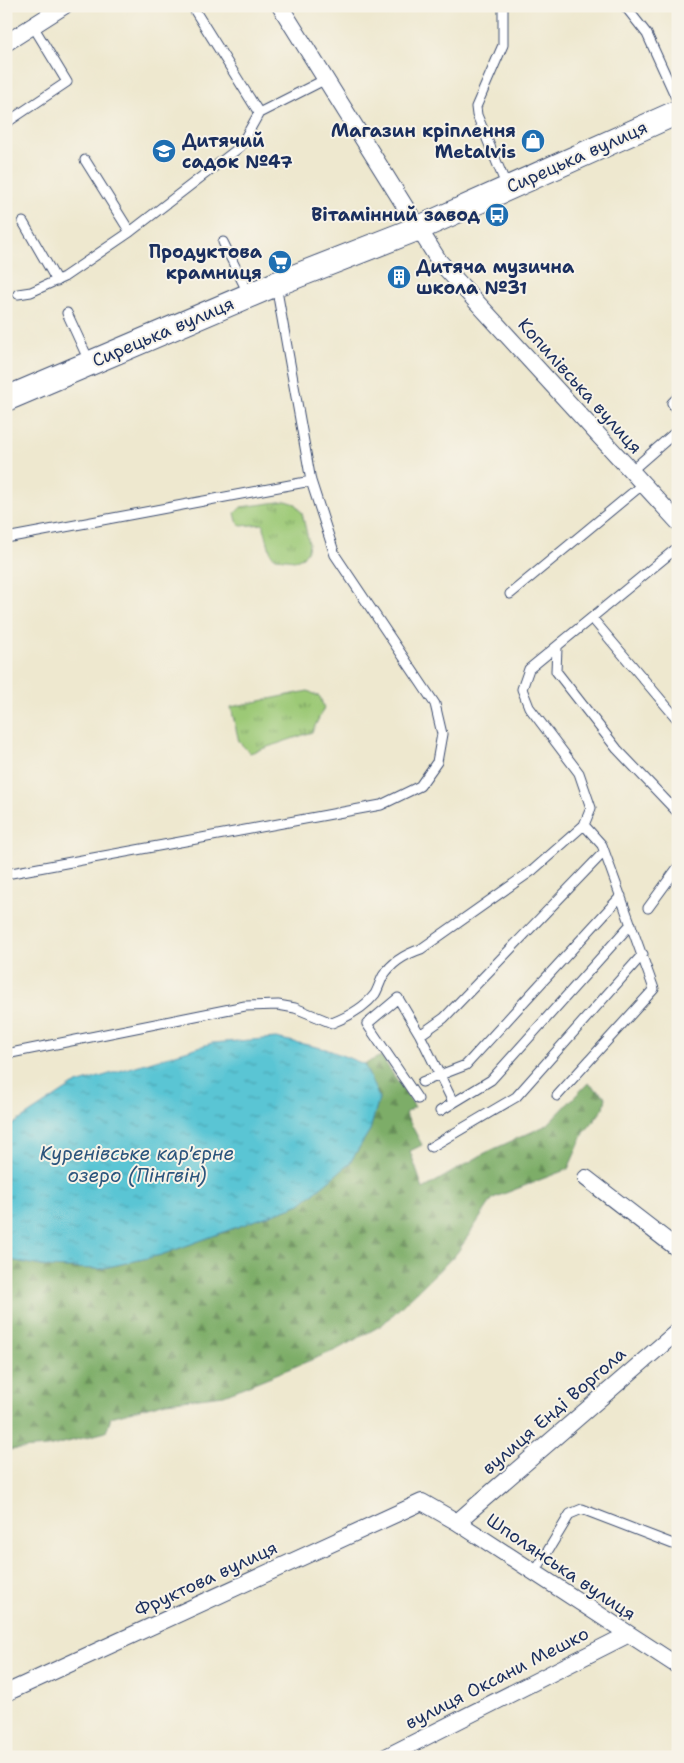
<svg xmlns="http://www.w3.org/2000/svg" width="684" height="1763" font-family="'Shantell Sans',sans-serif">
  <defs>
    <pattern id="grass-tufts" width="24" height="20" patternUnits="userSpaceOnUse" patternTransform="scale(1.25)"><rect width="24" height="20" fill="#9cc976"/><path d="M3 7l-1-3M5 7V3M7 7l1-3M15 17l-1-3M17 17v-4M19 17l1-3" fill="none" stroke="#7ea464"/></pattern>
    <pattern id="forest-firs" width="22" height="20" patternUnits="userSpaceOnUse" patternTransform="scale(1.25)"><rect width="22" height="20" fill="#7dad67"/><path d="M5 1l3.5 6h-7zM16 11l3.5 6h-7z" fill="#668d58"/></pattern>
    <pattern id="water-ripples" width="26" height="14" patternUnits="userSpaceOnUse" patternTransform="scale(1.25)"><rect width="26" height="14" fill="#5ac5d4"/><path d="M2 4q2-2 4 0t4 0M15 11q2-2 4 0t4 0" fill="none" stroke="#4aa0af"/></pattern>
  </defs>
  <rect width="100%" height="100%" fill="#f7f3e8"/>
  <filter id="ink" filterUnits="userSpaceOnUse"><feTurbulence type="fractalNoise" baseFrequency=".02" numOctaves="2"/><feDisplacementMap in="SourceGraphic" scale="10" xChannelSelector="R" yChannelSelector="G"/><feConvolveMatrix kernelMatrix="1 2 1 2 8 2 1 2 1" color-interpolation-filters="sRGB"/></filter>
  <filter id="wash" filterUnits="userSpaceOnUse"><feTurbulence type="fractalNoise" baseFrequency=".0096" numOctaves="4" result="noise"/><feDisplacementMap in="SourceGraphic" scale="20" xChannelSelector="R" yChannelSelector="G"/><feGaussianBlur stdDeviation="1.12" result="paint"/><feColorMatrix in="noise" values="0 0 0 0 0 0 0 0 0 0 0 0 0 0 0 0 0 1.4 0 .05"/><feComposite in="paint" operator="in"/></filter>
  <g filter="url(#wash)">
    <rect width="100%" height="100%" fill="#eee8cf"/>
    <path fill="url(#grass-tufts)" stroke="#5c7c6a" d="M286,501L296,504L302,513L309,543L308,550L303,557L295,560L276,558L271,554L263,524L241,526L237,521L235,513L241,507Z
      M308,691L320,697L324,708L312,732L250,753L239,742L231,707Z"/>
    <path fill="url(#forest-firs)" stroke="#4c6e62" d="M381,1056L415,1107L405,1113L422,1145L410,1151L423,1189L485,1153L547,1125L588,1083L606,1097L604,1108L584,1133L568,1169L493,1198L457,1253L382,1325L336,1350L224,1395L166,1402L111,1417L106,1432L48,1447L6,1450V1259L46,1267L99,1269L161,1255L300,1204L349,1164L370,1130L379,1098L364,1064Z"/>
    <path fill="url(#water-ripples)" stroke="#3a7a99" d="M276,1038L326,1049L364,1064L379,1098L370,1130L349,1164L300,1204L161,1255L99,1269L46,1267L6,1259V1129L73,1085L212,1043Z"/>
  </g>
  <g filter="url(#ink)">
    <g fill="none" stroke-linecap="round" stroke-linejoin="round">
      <g stroke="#3b4b6f" stroke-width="11">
        <path id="service" d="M192,6L259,113
          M503,6V45L476,107L477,115L507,187
          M625,6L647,34L678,102
          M6,123L67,82L33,26
          M85,160L130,232
          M23,222L57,281
          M223,242L249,295
          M18,294L31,292L64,277L130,232L240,147L259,113L326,79
          M67,313L90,363
          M678,397L672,403L678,413
          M631,471L678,430
          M6,538L311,481
          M510,594L643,484
          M592,618L678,720
          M557,648L556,671L617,749L678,813
          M6,874L381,805L420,786L437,762L442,734L435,704L335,555L311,481L276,285
          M648,908L678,867
          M420,1035L444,1018L604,852
          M6,1054L245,1006L278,1005L295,1008L332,1023C347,1017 365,1007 375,994C378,989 380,982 383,976C392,962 406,954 421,949L533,870L584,825L591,808L579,773L529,707L522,689L529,669L678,547
          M422,1082L466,1065L621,896
          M557,1096L654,989L602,845L584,825
          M418,1099L367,1024L398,998L420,1035L453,1102
          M440,1111L491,1080L631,924
          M431,1147L516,1097L643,954
          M535,1572L570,1514L582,1509L678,1546"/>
      </g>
      <g stroke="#3b4b6f" stroke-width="18">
        <path id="minor" d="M280,6L439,261L678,522
          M6,43L64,6
          M586,1178L678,1249
          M457,1522L678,1331
          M6,1693L422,1502L457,1522L678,1666
          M386,1757L627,1635"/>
      </g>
      <g stroke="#3b4b6f" stroke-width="26">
        <path id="secondary" d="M6,399L276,284L419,228L678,112"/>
      </g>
      <use href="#service" stroke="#fff" stroke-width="9"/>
      <use href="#minor" stroke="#fff" stroke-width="16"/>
      <use href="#secondary" stroke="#fff" stroke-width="24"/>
    </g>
  </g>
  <defs>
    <g id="shop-disc" transform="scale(1.25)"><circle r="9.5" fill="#1f6fb2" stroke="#f7f3e8"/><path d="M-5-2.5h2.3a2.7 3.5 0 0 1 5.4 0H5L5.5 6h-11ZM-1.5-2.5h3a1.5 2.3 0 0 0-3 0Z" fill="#fff"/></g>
    <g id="school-disc" transform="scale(1.25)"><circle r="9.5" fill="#1f6fb2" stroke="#f7f3e8"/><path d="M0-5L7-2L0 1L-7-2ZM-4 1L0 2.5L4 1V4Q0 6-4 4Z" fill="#fff"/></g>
    <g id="bus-disc" transform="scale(1.25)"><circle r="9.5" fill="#1f6fb2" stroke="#f7f3e8"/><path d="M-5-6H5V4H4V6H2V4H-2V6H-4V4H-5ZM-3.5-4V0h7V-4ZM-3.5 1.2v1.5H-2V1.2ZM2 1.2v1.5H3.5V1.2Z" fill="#fff"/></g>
    <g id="supermarket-disc" transform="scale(1.25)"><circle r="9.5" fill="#1f6fb2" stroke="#f7f3e8"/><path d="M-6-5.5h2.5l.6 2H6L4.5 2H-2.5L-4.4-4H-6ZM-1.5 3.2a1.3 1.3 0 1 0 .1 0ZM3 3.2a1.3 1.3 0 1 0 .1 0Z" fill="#fff"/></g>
    <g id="building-disc" transform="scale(1.25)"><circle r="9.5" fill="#1f6fb2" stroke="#f7f3e8"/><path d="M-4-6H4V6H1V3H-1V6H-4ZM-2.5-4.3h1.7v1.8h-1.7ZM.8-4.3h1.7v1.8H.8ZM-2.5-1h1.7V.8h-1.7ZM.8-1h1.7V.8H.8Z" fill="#fff"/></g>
  </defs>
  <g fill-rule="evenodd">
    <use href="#shop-disc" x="533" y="141"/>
    <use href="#school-disc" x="164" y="151"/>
    <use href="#bus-disc" x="497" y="215"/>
    <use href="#supermarket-disc" x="280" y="262"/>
    <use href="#building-disc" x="399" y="277"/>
  </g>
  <g text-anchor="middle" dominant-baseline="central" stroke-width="4" stroke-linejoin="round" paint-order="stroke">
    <g font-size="18" font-weight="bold" fill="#1b2f5e" stroke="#f7f3e8" text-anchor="end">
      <text x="516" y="131">Магазин кріплення<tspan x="516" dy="21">Metalvis</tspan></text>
      <text x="182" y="141" text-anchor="start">Дитячий<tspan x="182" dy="21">садок №47</tspan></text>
      <text x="480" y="215">Вітамінний завод</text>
      <text x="262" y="252">Продуктова<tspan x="262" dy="21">крамниця</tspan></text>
      <text x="416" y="267" text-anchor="start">Дитяча музична<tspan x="416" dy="21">школа №31</tspan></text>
    </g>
    <g font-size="18" fill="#1b2f5e" stroke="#f7f3e8">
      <text transform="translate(577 157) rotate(-24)">Сирецька вулиця</text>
      <text transform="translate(163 332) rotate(-23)">Сирецька вулиця</text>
      <text transform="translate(580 386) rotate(48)">Копилівська вулиця</text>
      <text transform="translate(554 1411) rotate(-41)">вулиця Енді Воргола</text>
      <text transform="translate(561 1567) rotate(34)">Шполянська вулиця</text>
      <text transform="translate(206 1579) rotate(-25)">Фруктова вулиця</text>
      <text transform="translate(497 1678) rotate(-27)">вулиця Оксани Мешко</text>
    </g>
    <g font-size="19" font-style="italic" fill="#2b547c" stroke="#f7f3e8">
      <text x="137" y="1153">Куренівське кар'єрне<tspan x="137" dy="22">озеро (Пінгвін)</tspan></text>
    </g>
  </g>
  <rect width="684" height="1763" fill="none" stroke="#f7f3e8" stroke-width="25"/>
</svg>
